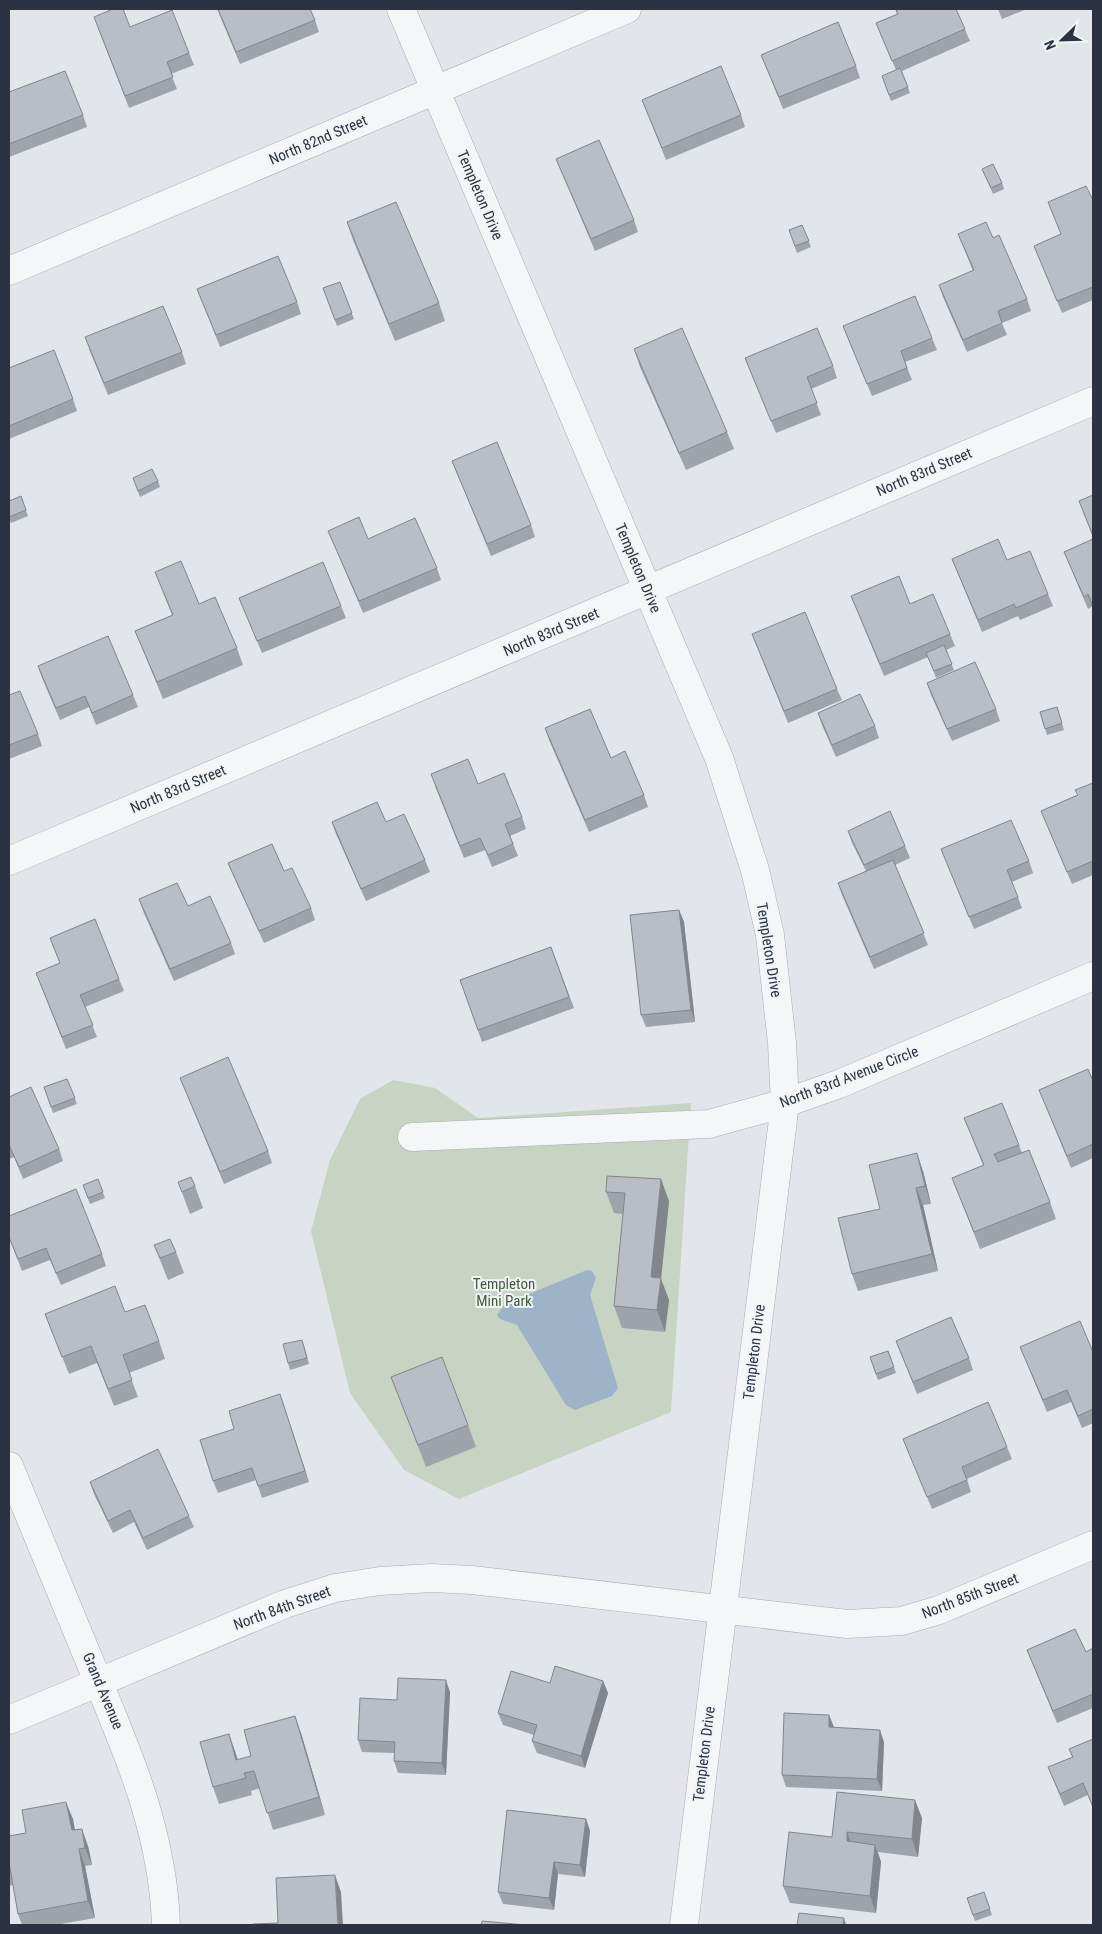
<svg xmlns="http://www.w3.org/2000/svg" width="1102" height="1934" font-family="'Roboto Condensed',sans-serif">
  <rect width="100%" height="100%" fill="#e2e5ea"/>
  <path fill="#c7d3c3" d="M393,1080L435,1088L478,1118L691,1103L671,1412L459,1499L404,1470L350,1393L311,1231L330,1160L360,1099Z"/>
  <path fill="#9eb2c8" d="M587,1270L592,1271L596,1278L590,1295L618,1388L612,1396L575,1410L566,1405L517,1325L500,1319L497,1315L505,1304Z"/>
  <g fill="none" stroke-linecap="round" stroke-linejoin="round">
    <g stroke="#a7acb4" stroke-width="29">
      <path id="minor" d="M401,9L719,758L755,870L770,935L782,1043L785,1103L684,1925
        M9,271L627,9
        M9,861L1093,401
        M412,1137L709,1124L785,1103L839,1084L1093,976
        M9,1466C36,1531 63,1597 90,1662C126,1748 163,1830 166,1925
        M9,1720L285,1604L335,1588L380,1581L432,1578L472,1580L847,1624L902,1621L939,1610L1093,1545"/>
    </g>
    <use href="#minor" stroke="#f4f6f8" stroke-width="28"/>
  </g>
  <path fill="#9fa3aa" d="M217,9L315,20L319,32L240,64Z
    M895,9H956L970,41L902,71L910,93L891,101L882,76L896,70L876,23L897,14Z
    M998,9H1027L1002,19Z
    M130,27L189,53L194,65L171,74L177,89L129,108L98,28Z
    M761,55L856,66L860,78L783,109Z
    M9,92L83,115L87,127L9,157Z
    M642,100L741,115L745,127L666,160Z
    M556,159L634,220L638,232L595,251L561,171Z
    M982,169L1002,183L1004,189L993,194Z
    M1093,200V300L1062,313L1034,246L1061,234L1048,202Z
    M347,222L439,303L445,321L395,341L353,240Z
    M802,225L811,247L797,253L789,230Z
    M958,234L993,238L1027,299L1031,311L1002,323L1007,335L967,352L943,297L939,285L973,271Z
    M340,282L354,319L337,326L323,288Z
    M197,289L297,302L301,314L220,347Z
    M843,326L932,338L937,350L905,362L912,380L872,396Z
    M89,349L182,352L186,364L108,395Z
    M634,349L727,432L734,449L686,470L640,367Z
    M745,358L833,366L837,378L811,389L821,415L776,433Z
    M9,368L73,399L77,411L9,439Z
    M452,461L531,525L535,537L491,556Z
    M133,478L158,481L160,487L140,497Z
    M1093,495V537L1079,501Z
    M21,496L28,516L11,523L9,518V501Z
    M328,531L368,539L437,568L441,580L363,613L333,542Z
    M1093,539V608V606L1088,609L1069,564L1064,552Z
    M952,559L1007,560L1048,594L1053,606L1020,620L1018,616L982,632Z
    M155,572L199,604L237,648L243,665L163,699L135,631L172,615Z
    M851,596L910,604L950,634L955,646L946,650L954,670L936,678L928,657L884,676Z
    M239,598L341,606L346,618L262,653Z
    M752,634L837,689L842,700L788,723Z
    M38,666L133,695L138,707L96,725L89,707L60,720L42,678Z
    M927,683L996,709L1000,721L952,741L931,695Z
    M9,695L38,734L42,746L9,759Z
    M1057,707L1064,730L1047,735L1040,712Z
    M818,713L875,726L879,738L836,757L822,725Z
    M545,728L644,795L648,807L589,832L549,740Z
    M1093,783V875L1072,884L1041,811L1077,795Z
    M478,784L522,817L526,829L510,836L518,856L492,867L485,850L464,858L435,786Z
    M332,822H386L425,860L430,872L366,901L336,834Z
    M848,831L905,846L910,858L895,865L928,945L874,969L842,895L838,883L866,871L852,843Z
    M941,849L1029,861L1033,873L1012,882L1022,908L974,929Z
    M228,863L284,871L311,908L315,920L264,943L233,875Z
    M139,899L188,906L231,943L235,954L174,981L143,911Z
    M679,910L684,922L695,1022L646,1027L641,1015Z
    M50,938L119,979L124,991L85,1007L97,1037L66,1049L36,973L60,963Z
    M551,947L574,1008L482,1042L460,980Z
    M180,1078L268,1151L272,1163L224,1184Z
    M67,1079L77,1104L53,1113L44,1087Z
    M1093,1081V1158L1071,1168L1039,1090Z
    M9,1097L59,1149L63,1161L23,1179L14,1157L9,1159Z
    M964,1118L1019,1145L1022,1153L1050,1202L1056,1219L980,1249L952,1178L983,1165Z
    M923,1171L931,1204L923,1205L938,1271L858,1291L852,1274L880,1209Z
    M607,1176L669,1201L661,1279L669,1300L665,1332L622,1328L614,1306L623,1214L614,1213L606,1192Z
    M98,1179L105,1198L90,1204L83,1185Z
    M178,1182L195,1186L203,1208L190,1214Z
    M9,1216L102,1254L106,1266L61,1285L50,1260L22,1271L9,1238Z
    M154,1245L176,1252L184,1273L168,1280Z
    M125,1312L159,1341L165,1359L129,1373L138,1397L114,1406L97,1363L69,1374L45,1314Z
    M896,1341L969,1358L973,1370L917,1394Z
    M304,1346L309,1364L290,1370L288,1363Z
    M1020,1347L1093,1352V1423L1082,1428L1071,1402L1047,1412Z
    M888,1351L896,1373L878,1380L870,1357Z
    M391,1377L468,1425L476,1447L426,1467Z
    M280,1394L309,1482L262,1498L256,1480L218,1493L213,1481L234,1429Z
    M903,1439L1007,1447L1012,1459L967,1479L971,1492L932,1509Z
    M90,1482L189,1516L194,1527L147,1550L134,1522L113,1533L94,1494Z
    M1093,1648V1708L1057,1723L1027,1650L1086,1652Z
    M603,1681L608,1693L585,1768L537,1753L532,1741L534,1735L503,1725L498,1713L550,1683Z
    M450,1692L446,1775L398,1773L394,1761V1753L362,1752L358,1740L397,1700Z
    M829,1715L833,1728L884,1742L882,1791L786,1787L782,1775Z
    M301,1733L325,1815L273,1830L260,1788L251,1791L252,1795L219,1804L213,1787L235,1751L238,1760L251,1756Z
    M1093,1739V1808L1088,1795L1064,1806L1048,1767L1072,1757L1069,1749Z
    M837,1792L922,1818L918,1857L878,1852L881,1862L876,1913L790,1903L783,1886L832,1837Z
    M73,1819L75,1830L88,1846L92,1865L85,1866L95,1918L56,1925H22L18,1914L13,1885L9,1886V1836L26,1833Z
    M586,1819L590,1831L585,1877L558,1874L554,1910L503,1904L498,1892Z
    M984,1892L992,1915L975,1921L967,1898Z"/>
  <path fill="#82858b" d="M679,910L684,922L695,1022L691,1010Z
    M917,1153L923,1171L931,1204L925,1186Z
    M661,1179L669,1201L661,1279L669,1300L665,1332L657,1310L651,1277Z
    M916,1188L923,1205L938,1271L932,1254Z
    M280,1394L284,1406L309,1482L305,1471Z
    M446,1680L450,1692L446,1775L442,1763Z
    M603,1681L608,1693L585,1768L581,1756Z
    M829,1715L834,1727L833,1739L829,1727Z
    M295,1716L301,1733L325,1815L319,1797Z
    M880,1730L884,1742L882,1791L877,1779Z
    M229,1734L235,1751L242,1777L236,1760Z
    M915,1800L922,1818L918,1857L912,1839Z
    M66,1802L73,1819L78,1848L72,1830Z
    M586,1819L590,1831L585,1877L580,1865Z
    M82,1829L88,1846L92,1865L85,1848Z
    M847,1832L854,1850L847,1841Z
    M875,1845L881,1862L876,1913L870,1896Z
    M79,1849L85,1866L95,1918L88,1901Z
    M554,1862L558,1874L554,1910L549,1898Z
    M335,1875L341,1892L343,1925H338Z
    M844,1918L846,1925H843Z"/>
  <path fill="#b9bec6" stroke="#82858b" d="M113,9H123L130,27L172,10L189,53L167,62L173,77L125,96L94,17Z
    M218,9H310L315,20L236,52Z
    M896,9H956L965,29L892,61L876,23L898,14Z
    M838,22L856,66L779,97L761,55Z
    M721,66L741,115L662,148L642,100Z
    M900,68L908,87L889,95L882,76Z
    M65,71L83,115L9,144V92Z
    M599,140L634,220L591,239L556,159Z
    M993,164L1002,183L991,188L982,169Z
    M1086,186L1093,200V267L1092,268L1093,271V287L1057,301L1034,246L1061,234L1048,202Z
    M396,202L439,303L389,324L347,222Z
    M986,222L993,238L999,235L1027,299L998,311L1002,323L963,340L939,285L974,270L958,234Z
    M802,225L809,241L795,246L789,230Z
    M278,256L297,302L216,335L197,289Z
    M340,282L352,313L335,320L323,288Z
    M915,296L932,338L901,351L907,368L867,384L843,326Z
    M163,306L182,352L104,383L85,337Z
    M682,328L727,432L679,453L634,349Z
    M817,328L833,366L807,377L817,403L771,421L745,358Z
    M54,350L73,399L9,426V368Z
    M497,442L531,525L487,544L452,461Z
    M152,469L158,481L138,491L133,478Z
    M1093,495V536L1079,501Z
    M21,496L26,510L9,517V501Z
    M359,517L368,539L415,518L437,568L359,601L328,531Z
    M998,539L1007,560L1030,551L1048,594L1016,608L1014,604L978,620L952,559Z
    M1093,539V606L1088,594L1084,597L1064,552Z
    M181,561L199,604L215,597L237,648L157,682L135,631L173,615L155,572Z
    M323,562L341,606L257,641L239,598Z
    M899,576L910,604L933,594L950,634L880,664L851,596Z
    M805,612L837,689L784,711L752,634Z
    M108,636L133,695L92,713L85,696L56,708L38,666Z
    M944,645L952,664L934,671L926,653Z
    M975,662L996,709L947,729L927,683Z
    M20,691L38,734L9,745V695Z
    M860,694L875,726L832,745L818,713Z
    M1057,707L1062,723L1045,729L1040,712Z
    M590,709L611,758L625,751L644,795L585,820L545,728Z
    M468,759L478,784L504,773L522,817L505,824L513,844L488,855L480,838L460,846L431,774Z
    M1093,783V861L1067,872L1041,811L1078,795L1075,790Z
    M377,802L386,822L404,814L425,860L361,889L332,822Z
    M890,811L905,846L864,865L848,831Z
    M1011,820L1029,861L1007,870L1018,897L969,917L941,849Z
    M272,844L284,871L292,868L311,908L259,931L228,863Z
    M893,860L924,933L870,957L838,883Z
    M177,883L188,906L210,896L231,943L170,969L139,899Z
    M679,910L691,1010L641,1015L630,915Z
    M95,919L119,979L80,995L93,1025L62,1037L36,973L60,963L50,938Z
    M551,947L569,997L478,1030L460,980Z
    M228,1057L268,1151L220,1172L180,1078Z
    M1088,1069L1093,1081V1144L1067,1156L1039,1090Z
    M67,1079L75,1098L51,1107L44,1087Z
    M31,1087L59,1149L19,1167L9,1145V1097Z
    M1002,1103L1019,1145L994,1154L998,1162L1029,1150L1050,1202L974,1232L952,1178L984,1165L964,1118Z
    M917,1153L925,1186L916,1188L932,1254L852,1274L838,1218L880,1209L869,1165Z
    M607,1176L661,1179L651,1277L661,1278L657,1310L614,1306L625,1193L606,1192Z
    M191,1177L195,1186L182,1192L178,1182Z
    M98,1179L103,1192L88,1198L83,1185Z
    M76,1189L102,1254L56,1273L46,1248L18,1259L9,1237V1216Z
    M170,1239L176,1252L160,1258L154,1245Z
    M115,1286L125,1312L145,1305L159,1341L123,1355L132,1380L108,1389L91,1346L62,1357L45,1314Z
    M951,1317L969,1358L913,1382L896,1341Z
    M1080,1321L1093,1352V1409L1078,1416L1067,1390L1043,1400L1020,1347Z
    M302,1340L307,1358L288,1363L283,1344Z
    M888,1351L894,1367L876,1374L870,1357Z
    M442,1357L468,1425L418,1445L391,1377Z
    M280,1394L305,1471L258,1486L252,1468L213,1481L200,1440L234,1429L229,1411Z
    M988,1402L1007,1447L962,1467L967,1480L927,1497L903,1439Z
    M158,1449L189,1516L143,1538L130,1510L108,1521L90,1482Z
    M1075,1629L1086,1652L1093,1648V1694L1053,1711L1027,1650Z
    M555,1666L603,1681L581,1756L532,1741L537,1725L498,1713L511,1671L550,1683Z
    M398,1678L446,1680L442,1763L394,1761L395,1742L358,1740L360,1698L397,1700Z
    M784,1713L829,1715V1727L880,1730L877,1779L782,1775Z
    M295,1716L319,1797L267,1813L254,1771L244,1773L246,1778L213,1787L200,1742L229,1734L236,1760L251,1756L244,1730Z
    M1093,1739V1807L1083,1783L1060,1794L1048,1767L1073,1757L1069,1749Z
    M837,1792L915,1800L912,1839L847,1832V1841L875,1845L870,1896L783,1886L789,1832L832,1837Z
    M66,1802L72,1830L82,1829L85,1848L79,1849L88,1901L18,1914L10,1868H9V1836L26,1833L22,1810Z
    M507,1810L586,1819L580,1865L554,1862L549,1898L498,1892Z
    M335,1875L338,1925H253V1924L278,1923L276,1878Z
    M984,1892L990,1909L973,1915L967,1898Z
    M799,1913L844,1918L843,1925H797Z
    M482,1921L526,1925H481Z"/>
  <g text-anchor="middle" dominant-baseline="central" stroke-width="4" stroke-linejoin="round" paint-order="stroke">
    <g font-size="15" fill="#2b3241" stroke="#f1f4f7">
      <text transform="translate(318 140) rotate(-23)">North 82nd Street</text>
      <text transform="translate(480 195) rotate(67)">Templeton Drive</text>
      <text transform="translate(924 472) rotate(-23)">North 83rd Street</text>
      <text transform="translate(638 568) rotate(67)">Templeton Drive</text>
      <text transform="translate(551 632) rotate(-23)">North 83rd Street</text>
      <text transform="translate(178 789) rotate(-23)">North 83rd Street</text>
      <text transform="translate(769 950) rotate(81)">Templeton Drive</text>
      <text transform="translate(849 1077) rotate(-21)">North 83rd Avenue Circle</text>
      <text transform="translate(754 1352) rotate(-83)">Templeton Drive</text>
      <text transform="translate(970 1596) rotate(-21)">North 85th Street</text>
      <text transform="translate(282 1608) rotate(-20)">North 84th Street</text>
      <text transform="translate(103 1691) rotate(67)">Grand Avenue</text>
      <text transform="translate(704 1754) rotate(-83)">Templeton Drive</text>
    </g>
    <g font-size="15" fill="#3f5c38" stroke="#f1f4f7">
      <text x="504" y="1284">Templeton<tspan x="504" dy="17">Mini Park</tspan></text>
    </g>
  </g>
  <rect width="1102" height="1934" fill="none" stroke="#2b3241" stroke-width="20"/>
  <g transform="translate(1062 40) rotate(247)" stroke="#f1f4f7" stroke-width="4" paint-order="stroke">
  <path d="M0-4L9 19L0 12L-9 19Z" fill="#2b3241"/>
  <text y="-8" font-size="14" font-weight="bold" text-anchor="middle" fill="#2b3241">N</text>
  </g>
</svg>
